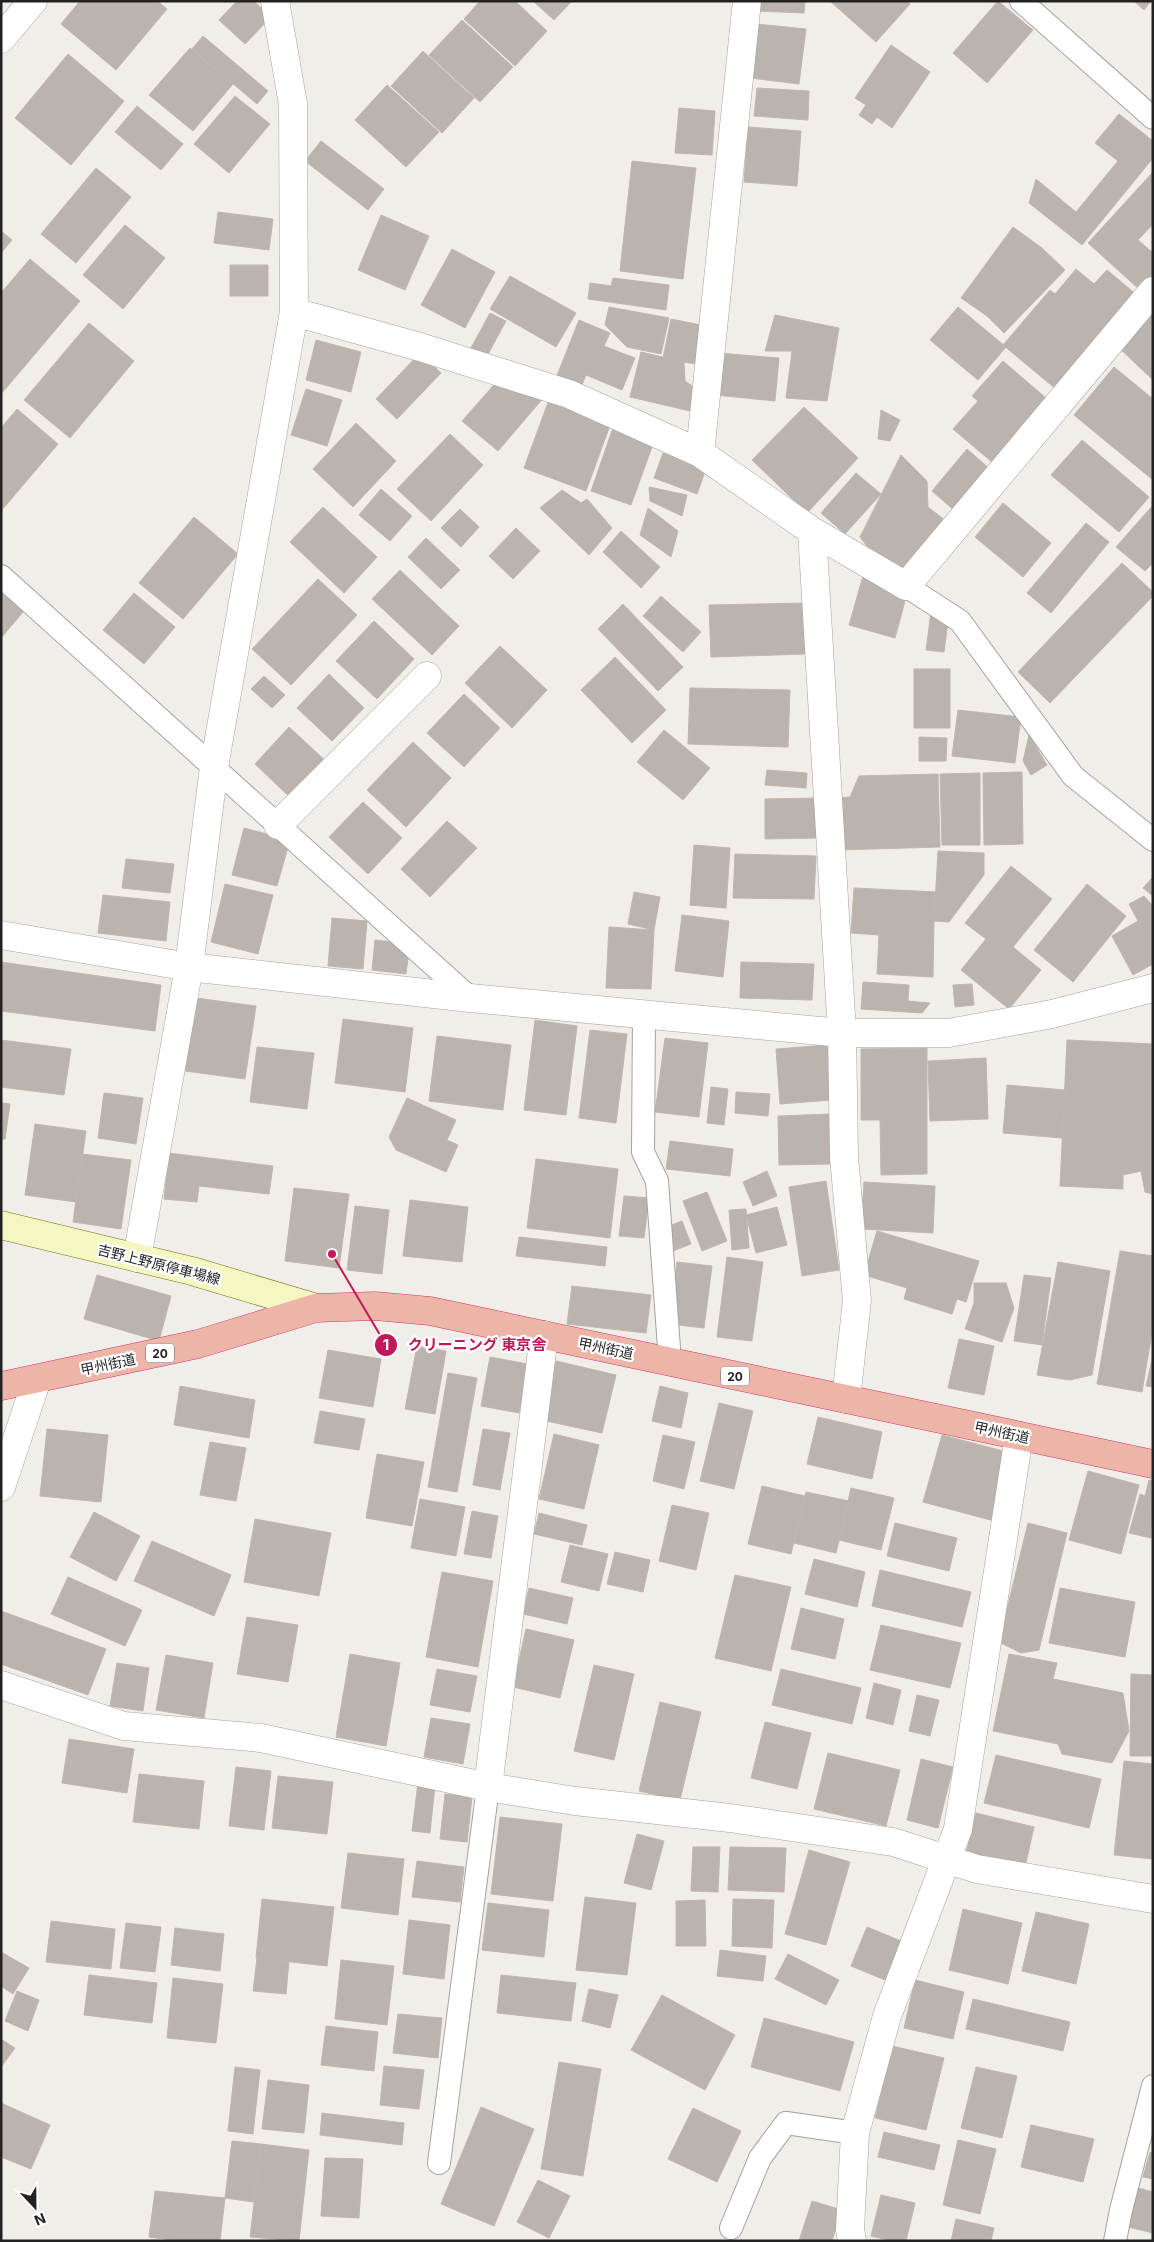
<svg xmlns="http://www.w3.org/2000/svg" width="1154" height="2242" font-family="Inter,'Noto Sans JP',sans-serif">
  <rect width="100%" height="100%" fill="#f1eee9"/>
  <path fill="#bbb4ae" stroke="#c2b5ac" d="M80,1H157L167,9L116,70L61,24Z
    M237,1H254L271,17L245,44L219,20Z
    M480,1H515L547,31L515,66L464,19Z
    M533,1H572L554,20Z
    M757,1H805L804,13L756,11Z
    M830,1H907L910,4L876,42Z
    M998,1L1033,30L987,83L953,53Z
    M1134,1H1151L1144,10Z
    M462,20L513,67L480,102L429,55Z
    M757,24L806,29L799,84L751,78Z
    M203,36L268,91L257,104L192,49Z
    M891,45L930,72L892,128L877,117L872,124L859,115L866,105L855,98Z
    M190,48L233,84L193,131L149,95Z
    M423,51L474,98L442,133L391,86Z
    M68,54L124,101L71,165L15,118Z
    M387,85L439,132L406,167L355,120Z
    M757,88L809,91L808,120L754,116Z
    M235,96L270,124L229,173L194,144Z
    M137,106L183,144L161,170L115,132Z
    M679,108L715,111L712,155L675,153Z
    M1119,114L1153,141V158L1082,245L1029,203L1036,179L1076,212L1118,161L1095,143Z
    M748,127L801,131L797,186L744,182Z
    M321,141L384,189L368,210L305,161Z
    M632,161L696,168L683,279L620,271Z
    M96,168L131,197L76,263L41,234Z
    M1153,172V224L1138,240L1153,253V276L1140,290L1088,243Z
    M218,212L273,219L269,250L214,243Z
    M381,215L429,236L405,290L358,270Z
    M125,225L165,258L123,309L83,275Z
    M1013,227L1042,248L1065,270L1004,333L987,316L961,298Z
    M1,231L12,240L1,253Z
    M452,249L495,272L465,328L421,305Z
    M30,259L80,301L1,394V293Z
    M230,265H268V296H230Z
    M1076,269L1094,284L1107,270L1138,296L1057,390L1003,345L1050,290L1055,294Z
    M510,276L576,313L556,347L490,309Z
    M613,278L669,285L666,310L588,299L590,283L611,286Z
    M1153,306V380L1116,345Z
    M609,307L669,318L661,354L627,347L605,325Z
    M958,307L1006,347L978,380L930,340Z
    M490,313L506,321L487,356L471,348Z
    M775,315L839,328L827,401L786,398L792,351H765Z
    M671,319L701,325L700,365L663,358Z
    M579,320L610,333L604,346L635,358L622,390L586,375L581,387L556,378Z
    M89,323L134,361L70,438L24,400Z
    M316,340L361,352L351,392L306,380Z
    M641,352L684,362L685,381L695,388L690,411L630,397Z
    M420,353L441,373L397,419L376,399Z
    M718,353L779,358L775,401L715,395Z
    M1003,361L1054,405L999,468L953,429L978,401L972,396Z
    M1114,367L1153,399V480L1074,415Z
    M501,377L545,396L498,451L462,421Z
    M306,389L342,400L327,446L291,435Z
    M550,397L612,420L586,491L524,468Z
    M804,407L858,458L807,513L752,460Z
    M17,409L58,444L1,511V428Z
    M881,410L900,420L890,441L878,439Z
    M615,422L656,436L631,505L591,491Z
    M356,423L396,461L353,507L313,469Z
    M450,434L483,465L431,521L397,489Z
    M1082,440L1149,497L1119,532L1051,475Z
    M967,449L991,470L955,511L932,491Z
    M663,453L706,469L697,494L654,478Z
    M901,455L927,481L928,507L946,521L902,577L872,553L860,537Z
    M856,473L881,494L845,534L821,513Z
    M649,487L687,495L682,516L650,501Z
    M381,489L412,516L390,541L359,515Z
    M562,490L581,503L587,499L612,528L589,555L540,508Z
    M1003,503L1051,543L1023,577L975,537Z
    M1153,505V563L1145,571L1116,547Z
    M323,507L377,557L344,593L290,542Z
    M648,508L678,531L671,557L640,535Z
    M460,509L479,527L461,547L441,528Z
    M194,517L238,554L183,619L139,583Z
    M1086,523L1109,542L1051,613L1027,593Z
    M516,528L540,551L513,579L489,556Z
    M621,531L660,567L641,588L603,552Z
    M426,538L460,570L441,589L408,557Z
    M1122,563L1153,592V596L1050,703L1018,672Z
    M400,570L459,626L432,655L372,599Z
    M863,576L881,581L905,601L895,638L849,625Z
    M318,579L357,615L291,685L252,649Z
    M1,593L24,611L1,638Z
    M134,593L175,627L144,664L103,630Z
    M661,596L701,632L683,652L643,616Z
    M806,603L807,654L711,657L709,605Z
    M623,604L683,667L658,691L598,629Z
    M931,612L948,622L944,652L926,650Z
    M374,621L414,659L377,699L336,661Z
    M500,646L547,690L512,728L465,683Z
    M615,657L666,710L632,743L581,690Z
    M914,669H950V728H914Z
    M329,674L364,708L332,741L297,708Z
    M264,676L285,695L272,708L251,689Z
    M690,688L790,690L788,747L688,744Z
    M464,694L500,728L464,767L427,733Z
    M958,710L1021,717L1015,763L952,756Z
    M289,727L331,766L296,803L255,764Z
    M664,730L710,768L683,800L637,762Z
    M1029,735L1047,765L1031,775L1023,761Z
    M919,737L947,738L946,761H919Z
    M413,742L451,778L406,827L367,790Z
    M767,770L807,773L806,788L765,785Z
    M1022,772L1023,844L984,845L983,773Z
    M980,773V845H942L940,774Z
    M938,774L940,847L837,850L836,798L850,797L859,776Z
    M817,798V838L765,839V799Z
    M363,802L402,838L368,874L329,837Z
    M447,821L477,848L430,897L401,869Z
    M244,828L290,840L277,886L232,875Z
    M694,845L730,848L726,908L690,905Z
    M938,851L984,853V875L949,922L934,921Z
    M735,854L816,856L814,899L733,898Z
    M126,859L174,864L170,893L122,888Z
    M1011,866L1052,899L1013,947L1041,970L1009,1009L961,970L986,939L965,923Z
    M1153,877V896L1143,888Z
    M225,884L273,895L258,954L211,942Z
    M1087,884L1126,916L1073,982L1034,950Z
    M854,888L937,892L934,921L933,977L877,974L879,935L851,933Z
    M634,892L660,897L654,930L628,924Z
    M103,895L170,902L166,941L98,933Z
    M1144,896L1153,906V964L1133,975L1112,936L1138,921L1129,904Z
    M682,915L729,921L723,977L675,971Z
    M332,918L367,921L363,969L328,966Z
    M609,927L654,930L651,989L606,988Z
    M375,940L410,944L406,974L372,970Z
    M1,962L161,985L155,1031L1,1011Z
    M741,962L814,964L812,1000L740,998Z
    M863,982L909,985L908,1001L930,1003L922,1013L861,1009Z
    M972,984L974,1005L955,1007L953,985Z
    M196,998L256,1006L245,1079L185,1071Z
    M343,1019L413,1028L405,1092L335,1083Z
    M535,1020L577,1026L566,1115L524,1110Z
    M590,1030L627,1034L616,1123L579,1118Z
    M437,1036L511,1045L503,1110L429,1101Z
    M665,1038L708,1043L699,1117L655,1112Z
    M1,1040L71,1049L64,1095L1,1087Z
    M1067,1040L1153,1044V1194L1145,1192L1141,1171L1123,1175V1189L1060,1186Z
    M828,1045L832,1100L780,1104L776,1049Z
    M257,1047L314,1053L307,1109L250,1102Z
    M927,1048V1174L881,1175L880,1120H861V1049Z
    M986,1058L988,1119L930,1121L928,1061Z
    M1007,1085L1065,1090L1062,1138L1003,1133Z
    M711,1087L728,1089L724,1125L707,1123Z
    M736,1092L770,1094L768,1116L735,1113Z
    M104,1093L143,1098L136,1144L98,1138Z
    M407,1098L456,1120L447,1140L458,1145L446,1172L396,1150L389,1137Z
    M1,1103L10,1104L5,1139H1Z
    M831,1114L833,1164L779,1165L778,1116Z
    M35,1124L86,1131L76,1202L25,1195Z
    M670,1141L733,1149L730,1176L666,1169Z
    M169,1153L273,1166L269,1194L199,1186L197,1202L164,1199Z
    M82,1154L131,1160L121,1229L73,1222Z
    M536,1159L618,1169L610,1238L527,1228Z
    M767,1171L777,1196L753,1206L743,1182Z
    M826,1181L839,1270L802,1276L789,1187Z
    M864,1182L935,1186L933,1233L861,1229Z
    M294,1188L349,1194L339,1268L285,1261Z
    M707,1192L727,1241L702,1251L683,1201Z
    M624,1196L649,1198L644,1238L619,1236Z
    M410,1200L468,1207L462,1262L403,1256Z
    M355,1206L389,1210L382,1274L347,1270Z
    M777,1207L787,1245L756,1253L746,1215Z
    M746,1209L749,1248L732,1250L729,1210Z
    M682,1221L691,1244L673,1251L664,1228Z
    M877,1231L979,1261L966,1302L957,1299L952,1314L904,1299L907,1288L864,1275Z
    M519,1237L607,1247L605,1266L516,1256Z
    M1120,1251L1153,1256V1326L1142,1392L1097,1384Z
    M727,1257L763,1262L752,1341L717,1337Z
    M677,1262L712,1266L704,1328L669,1324Z
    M1058,1262L1110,1271L1092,1375L1069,1380L1037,1375Z
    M97,1275L171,1296L159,1341L84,1319Z
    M1024,1275L1051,1278L1042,1345L1014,1341Z
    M974,1283H1006L1014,1308L1002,1342L965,1329L974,1303Z
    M572,1286L651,1295L646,1333L567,1324Z
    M959,1339L994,1346L984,1395L948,1388Z
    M417,1346L446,1351L435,1414L405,1409Z
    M328,1350L381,1359L373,1407L319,1398Z
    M1153,1355V1387L1146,1386Z
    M490,1357L528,1364L519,1413L481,1406Z
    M556,1361L616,1375L602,1433L542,1420Z
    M448,1373L477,1378L457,1492L428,1487Z
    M180,1386L255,1400L249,1438L174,1425Z
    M660,1386L688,1393L681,1428L652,1421Z
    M719,1403L753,1411L734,1489L700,1481Z
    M320,1411L365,1419L359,1450L314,1443Z
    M818,1417L882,1432L872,1479L807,1464Z
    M47,1429L108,1435L101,1502L40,1496Z
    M483,1429L510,1433L500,1490L473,1485Z
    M554,1434L599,1445L584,1509L539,1499Z
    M663,1435L695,1442L684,1489L653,1481Z
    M942,1435L1015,1454L998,1522L923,1502Z
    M210,1442L246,1448L236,1501L200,1495Z
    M377,1454L424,1462L412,1526L366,1518Z
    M1088,1471L1139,1485L1121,1554L1069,1540Z
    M1149,1480L1153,1481L1151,1538L1129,1533L1140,1494L1145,1496Z
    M762,1486L805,1496L791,1554L748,1544Z
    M851,1488L894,1498L881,1550L839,1540Z
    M806,1492L849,1501L836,1553L794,1543Z
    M420,1499L465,1507L456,1556L411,1548Z
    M672,1505L709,1513L696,1570L659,1561Z
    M472,1511L498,1516L491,1558L464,1554Z
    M94,1512L140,1536L116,1581L70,1557Z
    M539,1513L587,1525L582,1545L534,1534Z
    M255,1519L331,1533L319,1596L244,1582Z
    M895,1523L957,1538L949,1571L887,1556Z
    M1028,1523L1067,1533L1039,1650L1021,1653L999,1642Z
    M152,1541L231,1575L214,1616L134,1581Z
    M570,1545L608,1554L599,1591L561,1582Z
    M615,1552L650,1560L643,1592L607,1584Z
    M814,1559L865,1572L857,1607L805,1594Z
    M880,1570L971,1592L962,1627L872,1606Z
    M442,1572L493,1581L478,1667L426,1657Z
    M735,1575L791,1587L771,1671L715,1658Z
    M68,1577L142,1610L125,1646L51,1614Z
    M529,1588L573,1598L567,1624L523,1614Z
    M1060,1588L1135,1602L1125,1657L1049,1643Z
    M801,1608L844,1619L835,1659L791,1649Z
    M1,1611L106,1649L88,1695L1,1664Z
    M247,1617L298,1625L288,1682L237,1674Z
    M881,1625L961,1643L950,1688L870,1670Z
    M526,1629L574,1640L560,1698L513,1687Z
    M350,1654L400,1663L386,1746L336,1737Z
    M1009,1654L1057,1663L1053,1679L1123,1693L1129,1731L1112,1763L1062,1754L1058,1744L993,1731Z
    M166,1655L213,1663L204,1718L156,1710Z
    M117,1663L149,1668L143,1711L110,1706Z
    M594,1665L634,1674L614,1760L574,1751Z
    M437,1669L477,1676L470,1712L430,1705Z
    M781,1669L861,1688L852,1724L772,1705Z
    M1131,1674L1153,1675V1756H1130Z
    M874,1683L901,1690L893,1725L866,1718Z
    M917,1695L939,1700L930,1736L909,1731Z
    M660,1702L701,1712L680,1800L639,1791Z
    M431,1718L470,1724L463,1764L424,1757Z
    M765,1722L811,1733L797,1789L751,1778Z
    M69,1739L134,1749L127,1793L62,1783Z
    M828,1753L900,1770L886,1826L814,1809Z
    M996,1755L1101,1779L1089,1828L984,1803Z
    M921,1759L953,1767L938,1828L907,1820Z
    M1124,1761L1153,1764V1859L1114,1855Z
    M236,1767L271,1771L264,1830L229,1826Z
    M139,1774L204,1781L199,1829L133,1822Z
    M278,1776L333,1782L327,1834L272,1828Z
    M418,1783L435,1785L430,1833L412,1831Z
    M445,1794L472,1797L467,1842L440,1839Z
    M976,1813L1034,1827L1025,1867L966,1853Z
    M500,1817L562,1824L553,1901L491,1894Z
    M637,1834L664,1841L651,1890L624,1883Z
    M693,1847H720L718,1892L691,1891Z
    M730,1847L786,1848L784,1892L728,1890Z
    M809,1850L850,1862L826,1945L785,1934Z
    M348,1853L404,1859L398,1915L341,1908Z
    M417,1861L464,1867L460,1902L412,1897Z
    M585,1897L636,1903L627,1975L576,1970Z
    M262,1899L334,1907L327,1966L256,1958Z
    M733,1899L774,1900L772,1948L732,1946Z
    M705,1900L706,1946H676V1901Z
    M488,1903L549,1910L544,1957L482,1950Z
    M963,1909L1022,1923L1008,1984L949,1970Z
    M1036,1912L1089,1924L1076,1984L1022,1971Z
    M409,1920L450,1925L444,1979L403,1974Z
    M51,1921L115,1929L111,1969L46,1962Z
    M126,1923L161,1927L155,1972L120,1968Z
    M867,1927L901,1941L885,1980L851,1966Z
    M175,1928L224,1934L220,1971L171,1965Z
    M720,1950L766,1956L763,1981L717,1976Z
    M1,1952L29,1968L13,1994L1,1986Z
    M788,1954L839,1980L826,2005L775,1979Z
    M257,1958L289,1961L286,1994L253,1991Z
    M341,1960L394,1966L387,2025L335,2019Z
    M89,1975L157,1983L152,2023L84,2015Z
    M501,1975L576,1983L571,2021L497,2013Z
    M173,1978L223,1984L216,2043L167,2038Z
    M915,1980L964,1992L953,2039L904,2028Z
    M589,1989L618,1995L610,2028L582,2021Z
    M17,1991L39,2000L28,2031L5,2021Z
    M662,1995L735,2035L705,2090L631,2050Z
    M973,1999L1070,2022L1063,2051L966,2029Z
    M398,2014L442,2018L438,2058L393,2053Z
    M764,2018L854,2042L840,2091L751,2067Z
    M326,2026L378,2032L374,2071L321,2065Z
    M1,2039L15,2048L1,2067Z
    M892,2046L944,2058L926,2130L875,2118Z
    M559,2062L601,2069L583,2176L541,2169Z
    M384,2066L424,2070L419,2109L380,2105Z
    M235,2067L260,2070L253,2134L228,2131Z
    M976,2067L1017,2076L1002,2138L961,2128Z
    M268,2080L309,2085L304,2133L262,2129Z
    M1,2103L50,2125L31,2169L1,2157Z
    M481,2107L534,2129L494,2226L441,2204Z
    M693,2108L741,2131L717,2182L668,2159Z
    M322,2113L404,2123L402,2145L320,2135Z
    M1031,2125L1094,2139L1083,2182L1021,2167Z
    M884,2132L940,2145L934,2170L878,2157Z
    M958,2140L996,2149L980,2214L943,2205Z
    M232,2141L261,2144L254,2202L225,2198Z
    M261,2144L309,2150L299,2241L250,2237Z
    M1150,2152L1153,2153V2179L1143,2177Z
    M325,2158L363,2159L359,2218L321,2216Z
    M538,2180L570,2196L549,2238L517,2222Z
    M1138,2188L1153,2192V2233L1128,2227Z
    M155,2191L225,2198L220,2241H179L149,2237Z
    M881,2195L915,2203L906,2241H892L871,2236Z
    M812,2201L842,2210L832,2241H799Z
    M956,2219L994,2228L991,2241H951Z"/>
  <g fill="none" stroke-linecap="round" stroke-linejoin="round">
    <g stroke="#a3a3a3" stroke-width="24">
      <path id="service" d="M1021,1L1153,118
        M1,576L470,998
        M906,586L960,621L1073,776L1153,840
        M644,1015L643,1152L657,1181L670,1362
        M439,2163L488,1787
        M731,2228L760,2158L786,2123L855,2133
        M1115,2241L1121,2210L1153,2086"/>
    </g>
    <g stroke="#a3a3a3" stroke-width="29">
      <path id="minor" d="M1,39L33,1
        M294,312L420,347L569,394L700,453L812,531L906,586L1153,291
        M700,453L747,1
        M812,531L842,1033L844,1157L857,1301L846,1399
        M278,825L427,676
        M1,935L189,967L470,998L842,1033H949L1052,1014L1153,988
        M137,1258L189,967L214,767L294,312L293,104L275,1
        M1,1487L37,1379
        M1,1685L124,1726L261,1738L488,1787L575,1801L730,1818L893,1842L977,1869L1153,1899
        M488,1787L544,1335
        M852,2241L850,2229L855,2133L887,2016L958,1829L1019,1436"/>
    </g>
    <g stroke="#6c760c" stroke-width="29">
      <path id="secondary" d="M1,1225L192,1271L316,1308"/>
    </g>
    <g stroke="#d2346c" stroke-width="29">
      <path id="trunk" d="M1,1386L198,1344L316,1308L375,1306L430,1311L1153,1464"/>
    </g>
    <use href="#service" stroke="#fff" stroke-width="22"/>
    <use href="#minor" stroke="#fff" stroke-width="28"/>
    <use href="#secondary" stroke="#f5f7c2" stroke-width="28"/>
    <use href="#trunk" stroke="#edb5a7" stroke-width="28"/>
  </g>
  <g text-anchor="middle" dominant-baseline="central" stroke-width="4.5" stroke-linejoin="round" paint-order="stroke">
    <g fill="#fff" stroke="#646464" stroke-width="1">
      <rect x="146" y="1343.5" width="28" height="19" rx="4"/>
      <rect x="721" y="1366.5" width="28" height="19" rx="4"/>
    </g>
    <g font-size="12" font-weight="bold" fill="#222">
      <text x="160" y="1353">20</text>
      <text x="735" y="1376">20</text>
    </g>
    <g font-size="14" fill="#222" stroke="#fff">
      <text transform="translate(159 1264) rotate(14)">吉野上野原停車場線</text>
      <text transform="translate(606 1348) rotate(12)">甲州街道</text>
      <text transform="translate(108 1364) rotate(-12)">甲州街道</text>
      <text transform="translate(1002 1432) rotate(12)">甲州街道</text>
    </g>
  </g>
  <path fill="none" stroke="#c2185b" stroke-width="2" d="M332 1254L386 1345"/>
  <g fill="#c2185b" stroke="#fff" stroke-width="2">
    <circle cx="332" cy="1254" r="5"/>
    <circle cx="386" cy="1345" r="12"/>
  </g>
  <g font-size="15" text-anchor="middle" font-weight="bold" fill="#fff">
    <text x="386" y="1350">1</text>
  </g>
  <g font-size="15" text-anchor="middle" font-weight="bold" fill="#c2185b" stroke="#fff" stroke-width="4.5" stroke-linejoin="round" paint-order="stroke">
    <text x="477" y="1350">クリーニング 東京舎</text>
  </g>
  <rect width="1154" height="2242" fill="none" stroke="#222222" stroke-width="5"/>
  <g transform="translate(35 2207) rotate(158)" stroke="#ffffff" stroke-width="4" paint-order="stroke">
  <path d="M0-4L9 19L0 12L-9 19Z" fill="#222222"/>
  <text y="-8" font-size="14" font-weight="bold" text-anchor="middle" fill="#222222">N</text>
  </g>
</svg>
